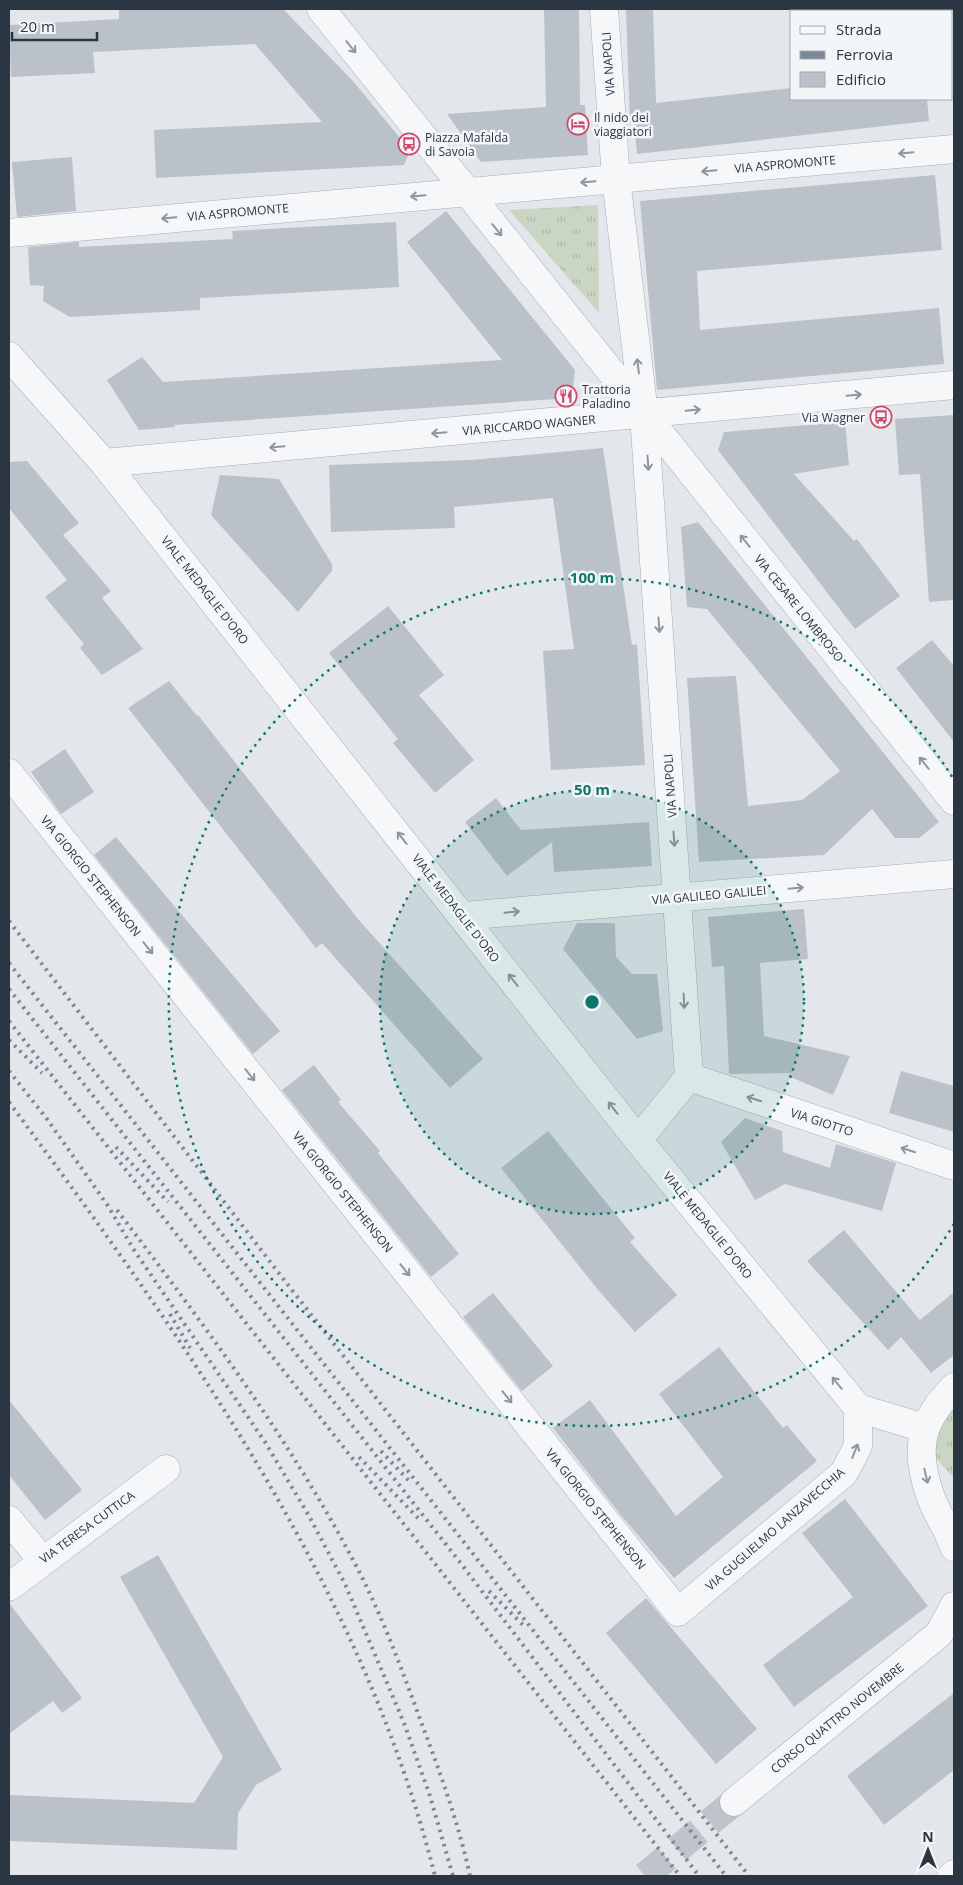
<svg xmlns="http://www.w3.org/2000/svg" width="963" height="1885" font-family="'Open Sans',sans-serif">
  <defs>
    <pattern id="grass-tufts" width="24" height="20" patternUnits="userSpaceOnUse" patternTransform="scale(1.25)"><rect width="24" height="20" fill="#cad5c4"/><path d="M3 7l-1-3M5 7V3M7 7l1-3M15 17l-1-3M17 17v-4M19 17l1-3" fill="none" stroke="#aeb7aa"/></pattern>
  </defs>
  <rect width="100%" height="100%" fill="#e3e7eb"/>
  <path fill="url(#grass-tufts)" d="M598,205L599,313L509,210Z
    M954,1393V1478L927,1449Z"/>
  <path fill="#bac1c8" d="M119,9H283L352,80L410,150L404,165L156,178L154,130L322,122L255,44L93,52L95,73L11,77L9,25L119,19Z
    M544,9H579L580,105H585L588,155L481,162L447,114L546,107Z
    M626,9H653L656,103L792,88V99H927L929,121L637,154L634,123H630Z
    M72,157L76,211L17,217L12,162Z
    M935,175L942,250L697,271L700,330L939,308L944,364L657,390L640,201Z
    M446,211L575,370L572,398L174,425L175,427L139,430L107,380L142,357L163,382L502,360L407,242Z
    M396,222L399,287L200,298V310L70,317L43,301L44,286L30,285L28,247L79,242V247L233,239L232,231Z
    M954,415V600L929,602L920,474L899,475L895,419Z
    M845,422L849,465L794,474L854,541L857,539L900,596L855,629L718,450L724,432Z
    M603,448L632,645L637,644L645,765L551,770L543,651L574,649L553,498L454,507L455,528L331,532L329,465L471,460Z
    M27,461L79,523L63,535L111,591L102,598L143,649L102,675L80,648L84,644L45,597L67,580L9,508V462Z
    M220,475L279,479L332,564V571L298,612L211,515Z
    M698,522L939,822L919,838H895L872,809L824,855L699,862L687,678L736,676L748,806L802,800L840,771L707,609L687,607L681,527Z
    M388,606L444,675L419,695L474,760L435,793L393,743L398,739L329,653Z
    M932,640L954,666V742L896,668Z
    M169,681L197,716L198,715L358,919L483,1059L450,1088L322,943L316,948L128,708Z
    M65,749L94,792L61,814L31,772Z
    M496,798L521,830L649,822L652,866L554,872L552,842L507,876L465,822Z
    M116,837L280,1031L253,1054L94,855Z
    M804,909L808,959L760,963L764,1036L850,1056L833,1095L788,1076L792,1073L729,1074L724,966L712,967L708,917Z
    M577,923H615L616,957L632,974H657L663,1031L637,1039L563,949Z
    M314,1065L341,1100L338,1102L380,1151L378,1153L459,1254L431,1277L282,1090Z
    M901,1071L954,1086V1132L889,1113Z
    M745,1118L782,1131L783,1152L830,1168L836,1144L896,1163L882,1211L785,1184L755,1200L721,1142Z
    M548,1131L635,1238L630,1242L677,1295L635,1332L599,1291L501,1168Z
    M844,1230L920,1320L954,1292V1355L931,1373L901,1337L888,1350L807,1261Z
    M493,1293L553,1366L522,1391L463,1317Z
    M719,1347L783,1428L787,1425L817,1461L674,1578L620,1514L553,1428L590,1400L676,1516L723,1477L659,1394Z
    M9,1400L82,1490L45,1520L9,1475Z
    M845,1499L928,1606L794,1707L763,1665L853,1597L802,1533Z
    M158,1555L282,1770L256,1785L238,1813L237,1850L9,1841V1795L194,1803L223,1757L120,1577Z
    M646,1598L757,1729L716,1764L606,1633Z
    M9,1603L82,1698L62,1713L53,1701L9,1734Z
    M954,1693V1770L884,1825L847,1776Z"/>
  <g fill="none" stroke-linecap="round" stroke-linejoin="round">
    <path stroke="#bec4c9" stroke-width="28" stroke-dasharray="28 14" stroke-linecap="butt" d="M645,1876L734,1802"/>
    <g stroke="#a8aeb5" stroke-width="29">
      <path id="minor" d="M321,9L954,801
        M604,9L616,179L954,149
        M9,233L616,179L644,414L689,1077L638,1140
        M9,356L104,463L638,1140L858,1408L924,1428
        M104,463L954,385
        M9,773L678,1612L844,1473L858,1446V1408
        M463,916L954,874
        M689,1077L954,1166
        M9,1520L42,1560
        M9,1587L166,1469
        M952,1876L954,1874"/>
    </g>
    <g stroke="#a8aeb5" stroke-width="29">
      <path id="tertiary" d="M954,1387C920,1422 914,1448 930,1495C936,1513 948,1528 954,1547
        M734,1802L939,1634L954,1606"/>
    </g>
    <use href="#minor" stroke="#f6f7f9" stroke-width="28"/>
    <use href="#tertiary" stroke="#f6f7f9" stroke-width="28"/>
    <path stroke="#7c8895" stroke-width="4" stroke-dasharray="2.5 5" stroke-linecap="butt" d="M9,921L281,1276L749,1876
      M9,963L726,1876
      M9,989L459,1561L699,1876
      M9,1021L680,1876
      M9,1040L42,1073
      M9,1071L47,1119L108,1206L134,1250L265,1442L309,1516L345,1584L404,1723L430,1796L453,1876
      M9,1102C184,1339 362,1586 435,1876
      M116,1147L168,1202
      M117,1210C202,1322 286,1434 352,1558C381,1612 402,1670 423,1727C441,1775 459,1825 470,1876
      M170,1314L190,1348
      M381,1451L410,1482
      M359,1457L418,1518
      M489,1591L523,1625"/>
  </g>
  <defs><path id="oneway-shaft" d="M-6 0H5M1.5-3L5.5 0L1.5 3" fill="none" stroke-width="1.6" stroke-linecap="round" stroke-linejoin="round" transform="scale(1.25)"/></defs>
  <g stroke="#90969e">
    <use href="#oneway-shaft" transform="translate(351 47) rotate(51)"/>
    <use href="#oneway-shaft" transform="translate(906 153) rotate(175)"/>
    <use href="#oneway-shaft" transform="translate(709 171) rotate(175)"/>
    <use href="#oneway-shaft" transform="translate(588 182) rotate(175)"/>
    <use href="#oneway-shaft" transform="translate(418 196) rotate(175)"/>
    <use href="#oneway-shaft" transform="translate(169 218) rotate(175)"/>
    <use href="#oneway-shaft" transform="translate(497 230) rotate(51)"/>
    <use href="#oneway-shaft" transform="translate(638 366) rotate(-97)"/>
    <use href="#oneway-shaft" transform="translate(854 395) rotate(-5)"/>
    <use href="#oneway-shaft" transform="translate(693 410) rotate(-5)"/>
    <use href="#oneway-shaft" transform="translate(439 433) rotate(175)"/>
    <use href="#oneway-shaft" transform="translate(277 447) rotate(175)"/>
    <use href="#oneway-shaft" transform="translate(648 463) rotate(86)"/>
    <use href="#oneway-shaft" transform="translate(745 541) rotate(-129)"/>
    <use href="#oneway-shaft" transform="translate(659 625) rotate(86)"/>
    <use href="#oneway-shaft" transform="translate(924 763) rotate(-129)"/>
    <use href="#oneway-shaft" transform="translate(402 838) rotate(-128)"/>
    <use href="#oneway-shaft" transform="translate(674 839) rotate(86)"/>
    <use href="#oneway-shaft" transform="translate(796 888) rotate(-5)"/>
    <use href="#oneway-shaft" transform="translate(512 912) rotate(-5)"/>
    <use href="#oneway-shaft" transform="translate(148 948) rotate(51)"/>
    <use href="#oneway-shaft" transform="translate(513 980) rotate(-128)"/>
    <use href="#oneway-shaft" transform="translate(684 1001) rotate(87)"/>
    <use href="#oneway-shaft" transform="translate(250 1075) rotate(51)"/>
    <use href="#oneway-shaft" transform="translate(754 1099) rotate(-162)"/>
    <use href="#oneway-shaft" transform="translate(613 1108) rotate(-128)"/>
    <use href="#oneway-shaft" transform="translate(908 1150) rotate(-162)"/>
    <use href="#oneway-shaft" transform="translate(405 1270) rotate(51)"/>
    <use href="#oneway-shaft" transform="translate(837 1383) rotate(-129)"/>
    <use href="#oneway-shaft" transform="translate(507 1397) rotate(51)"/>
    <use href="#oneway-shaft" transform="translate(855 1451) rotate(-68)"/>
    <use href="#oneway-shaft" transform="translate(926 1476) rotate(77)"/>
  </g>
  <circle cx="592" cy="1002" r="212" fill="#0f766e" fill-opacity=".12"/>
  <g fill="none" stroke="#0f766e" stroke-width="2.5" stroke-dasharray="2.5 5">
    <circle cx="592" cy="1002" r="212"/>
    <path d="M954 1224A424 424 0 1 1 954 780"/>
  </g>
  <defs>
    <g id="hotel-ring" transform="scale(1.125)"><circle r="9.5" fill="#f3f6f8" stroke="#ce4a6d" stroke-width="1.5"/><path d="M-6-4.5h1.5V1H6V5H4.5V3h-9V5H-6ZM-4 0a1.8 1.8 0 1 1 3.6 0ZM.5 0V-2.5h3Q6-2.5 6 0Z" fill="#ce4a6d"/></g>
    <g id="bus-ring" transform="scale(1.125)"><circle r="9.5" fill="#f3f6f8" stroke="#ce4a6d" stroke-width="1.5"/><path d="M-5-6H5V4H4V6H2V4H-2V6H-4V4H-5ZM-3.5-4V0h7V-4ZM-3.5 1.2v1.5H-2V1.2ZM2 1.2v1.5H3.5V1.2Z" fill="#ce4a6d"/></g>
    <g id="restaurant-ring" transform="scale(1.125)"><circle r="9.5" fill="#f3f6f8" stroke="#ce4a6d" stroke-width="1.5"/><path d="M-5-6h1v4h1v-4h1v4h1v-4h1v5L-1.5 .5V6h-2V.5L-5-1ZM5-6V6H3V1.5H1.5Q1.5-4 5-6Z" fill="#ce4a6d"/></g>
  </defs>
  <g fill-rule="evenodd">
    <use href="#hotel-ring" x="578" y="124"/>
    <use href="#bus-ring" x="409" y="144"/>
    <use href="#restaurant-ring" x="566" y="396"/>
    <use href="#bus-ring" x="881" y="417"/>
  </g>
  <g text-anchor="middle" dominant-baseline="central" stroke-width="5" stroke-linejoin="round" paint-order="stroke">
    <g font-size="12" fill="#2b3643" stroke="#f3f6f8">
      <text transform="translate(608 64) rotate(-94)">VIA NAPOLI</text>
      <text transform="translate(785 164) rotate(-5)">VIA ASPROMONTE</text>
      <text transform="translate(238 212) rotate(-5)">VIA ASPROMONTE</text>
      <text transform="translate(529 425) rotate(-5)">VIA RICCARDO WAGNER</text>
      <text transform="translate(205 590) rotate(52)">VIALE MEDAGLIE D'ORO</text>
      <text transform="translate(799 608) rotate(51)">VIA CESARE LOMBROSO</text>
      <text transform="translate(670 786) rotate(-94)">VIA NAPOLI</text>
      <text transform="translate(91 876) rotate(51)">VIA GIORGIO STEPHENSON</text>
      <text transform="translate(709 895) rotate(-5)">VIA GALILEO GALILEI</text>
      <text transform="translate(456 908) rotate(52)">VIALE MEDAGLIE D'ORO</text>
      <text transform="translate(822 1122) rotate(18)">VIA GIOTTO</text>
      <text transform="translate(343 1192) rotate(51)">VIA GIORGIO STEPHENSON</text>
      <text transform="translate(708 1225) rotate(51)">VIALE MEDAGLIE D'ORO</text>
      <text transform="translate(596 1509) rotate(51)">VIA GIORGIO STEPHENSON</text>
      <text transform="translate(87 1527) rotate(-36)">VIA TERESA CUTTICA</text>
      <text transform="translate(775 1529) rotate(-41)">VIA GUGLIELMO LANZAVECCHIA</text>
      <text transform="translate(837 1718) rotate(-39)">CORSO QUATTRO NOVEMBRE</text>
    </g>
    <g font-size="12" fill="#2b3643" stroke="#f3f6f8" text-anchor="start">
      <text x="594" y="117">Il nido dei<tspan x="594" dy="14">viaggiatori</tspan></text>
      <text x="425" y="137">Piazza Mafalda<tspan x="425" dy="14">di Savoia</tspan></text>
      <text x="582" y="389">Trattoria<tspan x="582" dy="14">Paladino</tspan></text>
      <text x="865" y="417" text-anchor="end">Via Wagner</text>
    </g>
  </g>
  <circle cx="592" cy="1002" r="8" fill="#0f766e" stroke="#f3f6f8" stroke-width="2.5"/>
  <g font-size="15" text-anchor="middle" font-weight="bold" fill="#0f766e" stroke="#f3f6f8" stroke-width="5" stroke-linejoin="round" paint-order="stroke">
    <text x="592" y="583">100 m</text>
    <text x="592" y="795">50 m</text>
  </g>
  <rect width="963" height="1885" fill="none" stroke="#2b3643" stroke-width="20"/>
  <rect x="790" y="10" width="162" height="90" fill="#f3f6f8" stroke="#a3a9b0"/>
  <rect x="800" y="26" width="25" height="8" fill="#f6f7f9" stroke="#a3a9b0"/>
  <text x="836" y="35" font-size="15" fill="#2b3643">Strada</text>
  <rect x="800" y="51" width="25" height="8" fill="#7c8895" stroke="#a3a9b0"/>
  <text x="836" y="60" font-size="15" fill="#2b3643">Ferrovia</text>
  <rect x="800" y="72" width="25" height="15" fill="#bac1c8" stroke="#a3a9b0"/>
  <text x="836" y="85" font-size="15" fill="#2b3643">Edificio</text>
  <g transform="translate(928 1850)" stroke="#f3f6f8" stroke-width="4" paint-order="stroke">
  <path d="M0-4L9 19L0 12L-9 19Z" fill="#2b3643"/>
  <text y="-8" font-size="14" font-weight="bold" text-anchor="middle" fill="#2b3643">N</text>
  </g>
  <path d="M12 32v8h85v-8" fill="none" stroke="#2b3643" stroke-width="2.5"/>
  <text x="20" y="32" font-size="15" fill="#2b3643" stroke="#f3f6f8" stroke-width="4" paint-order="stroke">20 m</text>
</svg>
